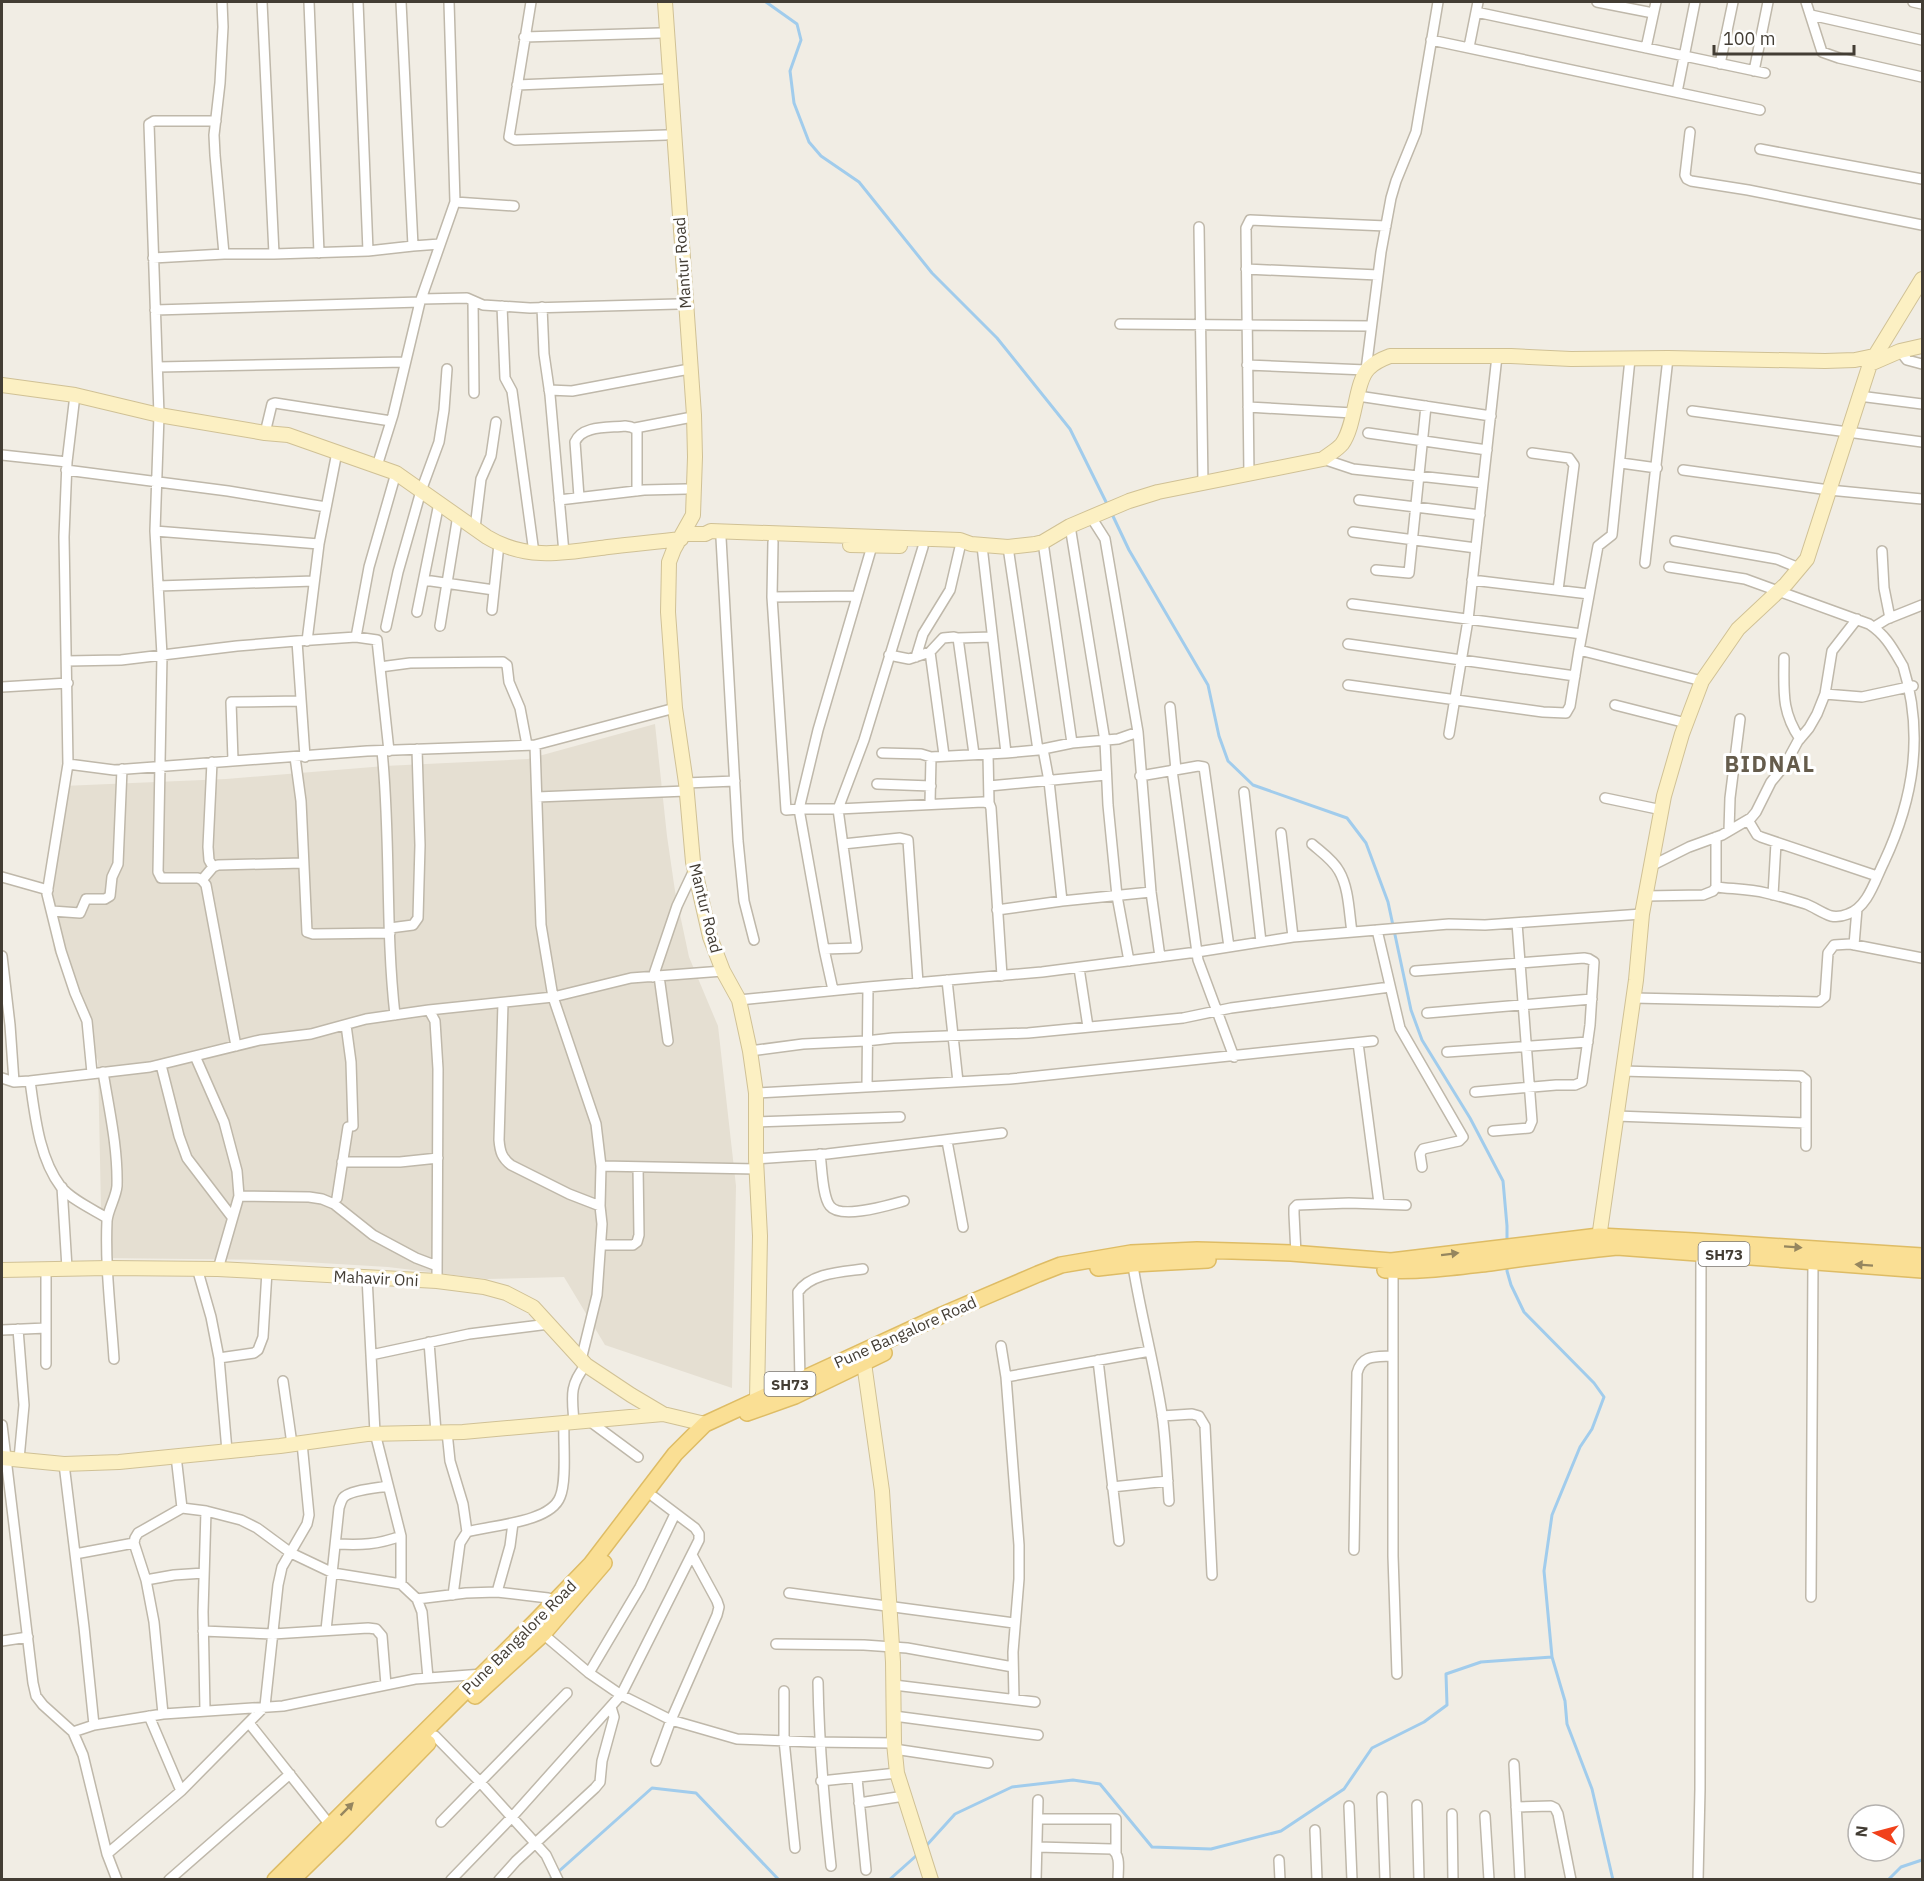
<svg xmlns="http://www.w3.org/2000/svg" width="1924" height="1881" font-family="'IBM Plex Sans',sans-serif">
  <rect width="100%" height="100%" fill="#f1ede4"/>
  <path fill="#e5dfd2" d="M655,724L667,836L675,891L689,957L718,1026L736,1186L732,1388L605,1345L564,1277L487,1279L388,1267L271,1260L102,1258L98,1061L54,950L48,897L63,786L226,779L385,766L528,759Z"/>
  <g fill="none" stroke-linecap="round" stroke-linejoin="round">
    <path stroke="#a1ccec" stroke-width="3" d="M766,2L797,24L801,40L790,71L794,103L809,142L821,156L859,182L932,273L997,338L1070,429L1108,506
      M1111,512L1129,550L1208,685L1219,736L1228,761L1253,785L1347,818L1366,843L1388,902L1411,1010L1422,1040L1470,1118L1503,1181L1507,1226V1243
      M1507,1264V1271L1511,1285L1524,1312L1594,1383L1604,1397L1592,1429L1580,1447L1552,1515L1544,1571L1552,1657
      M926,1846L955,1814L1012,1787L1073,1780L1100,1784L1152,1847L1211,1849L1281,1831L1344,1789L1372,1748L1424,1722L1447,1705L1446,1674L1481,1662L1552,1657L1565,1701L1567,1724L1592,1789L1613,1880
      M549,1880L652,1788L696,1793L779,1880
      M889,1880L917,1855
      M1888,1880L1901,1867L1922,1860"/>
    <g stroke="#bfb8aa" stroke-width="12">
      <path id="street" d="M222,2L223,27L220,83L214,135L215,155L224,254
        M262,2L274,254L368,251L413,246
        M309,2L319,253
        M358,2L368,251
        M401,2L413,246L440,244
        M449,2L455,202
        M531,2L509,137L515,140L666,135
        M1597,2L1653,13
        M1806,2L1822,52L1839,58L1922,77
        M1913,2L1922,4
        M1476,12L1765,73
        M1811,15L1922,40
        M524,37L660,33
        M1431,40L1760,110
        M1469,47L1478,2
        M1646,48L1656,2
        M1720,64L1733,2
        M1754,71L1768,2
        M517,85L662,79
        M1677,92L1695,2
        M216,121H154L149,124L159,415L155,531L162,655L158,872L161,878H198L202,880L206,885L236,1046
        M1690,132L1685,175L1687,179L1691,181L1748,190L1922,225
        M1760,149L1922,179
        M1199,227L1203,483
        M153,258L224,254H274
        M1246,269L1378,275
        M421,299L467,298L483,305L530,308L678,304
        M473,301L474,393
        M502,306L505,378L512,391L534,553
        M542,307L544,354L550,395L564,553
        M155,310L420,302
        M1120,324L1371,326
        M1900,351L1907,360L1922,364
        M1247,365L1366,370L1381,252L1391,198L1396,181L1416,132L1438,2
        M158,367L405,362
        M549,390L572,391L684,370
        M75,395L67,462L64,537L68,764L47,894L61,951L75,993L87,1021L92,1073
        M1358,396L1491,416
        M1859,396L1922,404
        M1248,407L1353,413
        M1692,411L1922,442
        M635,428L687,418
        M265,433L272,404L275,403L391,421
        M1368,433L1487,450
        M1532,453L1569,458L1574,465L1558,590
        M2,455L67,462
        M1323,459L1353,469L1483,483
        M1621,463L1657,468
        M377,466L393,415L420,302L455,202L514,206
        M66,470L228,491L326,507
        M1683,470L1829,490L1922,499
        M1249,475L1246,228L1250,220L1386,226
        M579,497L575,442C582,425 609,428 625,426L631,427L637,430V491
        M559,500L644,490L686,489
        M1359,500L1480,515
        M1091,517L1105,539L1138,732L1151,892L1160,957
        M1070,526L1105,741L1108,805L1117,896L1129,961
        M475,528L481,479L491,456L496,422
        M155,531L319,544
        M1353,532L1476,548
        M721,538L738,841L744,901L754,940
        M1675,541L1777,559L1799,568
        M773,542L772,597L786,810L799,809L818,730L872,546
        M1043,542L1072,743
        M982,546L1006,753
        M923,547L864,740L838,809L857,948L824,949L799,809H838L983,802L989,803L991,808L1002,976
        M1008,547L1038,750
        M1882,551L1884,588L1890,618
        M1645,563L1668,358
        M1669,567L1745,579L1869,624C1886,635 1893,649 1903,666C1924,734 1914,798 1884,862C1875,880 1868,907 1848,914C1843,916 1836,917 1831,916C1822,913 1814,907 1806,904C1793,900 1779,896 1766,893C1750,889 1732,889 1716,887
        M1376,570L1409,573L1426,406
        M424,580L494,590
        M1472,580L1589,594
        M158,586L314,581
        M772,597L857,596
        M1352,604L1582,634L1579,650L1702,681
        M492,610L499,544
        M417,612L439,503
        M440,626L458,515
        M386,627L398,572L421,491L439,442L444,410L447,369
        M1874,627L1887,619L1922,605
        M1582,634L1598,546L1612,535L1630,359
        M356,637L369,567L396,473
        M958,638L992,637
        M297,641L305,757
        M307,641L319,544L337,452
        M1348,644L1575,676
        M889,655L909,659L930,652
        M916,657L923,634L950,590L960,547
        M1784,658C1784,691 1781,711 1800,739
        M67,661L121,660L237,646L297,641L356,637L377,640L389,751
        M380,667L410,663L503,662L507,665L509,682L520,708L527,745
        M1348,685L1543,712L1566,713L1570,706L1579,650
        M2,687L68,683
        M1825,694L1862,697L1913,686
        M1615,705L1686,723
        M1170,707L1176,770
        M1449,734L1468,620L1497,356
        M535,745L541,925L553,997L596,1124L601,1166L600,1206L602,1224L597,1295L581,1360
        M382,751C391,838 385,927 395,1015
        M882,753L921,754L931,757
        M988,754L989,803
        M944,755L930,652L943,638L954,637L958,638L974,754
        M295,757L301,801L307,932L313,934L390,933
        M233,760L231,702L301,701
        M212,762L208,847L209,860L213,867
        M68,764L114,770L367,751L535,745L675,708
        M1172,770L1198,960L1234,1057
        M1140,776L1198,766L1204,767L1229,947
        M686,783L735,781
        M877,784L931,786
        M989,786L1106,775
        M1244,792L1261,942
        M537,797L686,791
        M1605,798L1662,810
        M930,804L931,757L1006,753L1038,750L1072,743L1118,739L1138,732
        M1748,820L1757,835L1761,837L1877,876
        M1729,831L1730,798L1740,719
        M1281,833L1293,937
        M843,844L900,838L908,840L918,983
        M1312,844C1321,852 1333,860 1339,871C1349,888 1349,913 1352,932
        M1651,866L1689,847L1722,835L1751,818L1756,812L1771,782L1785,765L1798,741L1809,728L1817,714L1825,694L1832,651L1857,619
        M2,877L48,890
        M202,880L213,867L218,865L303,863
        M1773,895L1776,843
        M1645,896L1703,895L1713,891L1716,887V837
        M1062,901L1151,892
        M997,910L1062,901L1049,781L1043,749
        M52,911L80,913L86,899H105L110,896L112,877L118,864L122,769
        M390,928L413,925L418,918L420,845L417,749
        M1377,930L1400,1028L1463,1137L1459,1141L1423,1149L1420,1154L1422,1167
        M1854,945L1857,909
        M824,949L833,990
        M2,956L10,1025L14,1082
        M1079,968L1088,1027
        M1415,971L1584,958L1589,959L1594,962L1590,1025L1582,1082L1575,1085H1556L1475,1092
        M659,976L668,1041
        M653,977L677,906L695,868
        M947,980L958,1082
        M1633,998L1819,1002L1825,997L1828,953L1834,945L1850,944L1922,958
        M739,1000L868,987L1042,972L1197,952L1293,937L1449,924L1485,925L1642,914
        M503,1003L499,1140C500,1152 502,1158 511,1165L569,1194L600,1206
        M429,1010L435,1021L438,1069L437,1281
        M1427,1013L1592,999
        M346,1025L351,1062L353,1126
        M1358,1043L1379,1203
        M750,1051L803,1044L866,1041L893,1038L1028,1033L1183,1018L1231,1008L1390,987
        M1447,1052L1588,1042
        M195,1056L224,1122L237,1171L239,1196L218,1269
        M161,1065L179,1136L187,1158L232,1217
        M1622,1071L1801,1076L1806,1080V1146
        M103,1072C109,1109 118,1148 117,1186C116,1198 108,1209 107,1221C105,1267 111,1313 114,1359
        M2,1078L14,1082L30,1081L150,1067L260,1040L311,1034L366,1019L429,1010L553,997L631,978L723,971
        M30,1081C35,1116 39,1158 61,1187C72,1200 92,1209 107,1218
        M867,1087L868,987
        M756,1093L1010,1079L1373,1041
        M1616,1116L1806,1123
        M756,1122L900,1117
        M1493,1131L1529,1128L1532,1121L1517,923
        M947,1141L963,1227
        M820,1154C822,1166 822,1196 830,1206C841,1220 889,1205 904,1201
        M756,1159L827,1154L1002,1133
        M342,1162H400L438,1158
        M601,1166L757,1169
        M62,1187L67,1268
        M239,1196L309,1197L322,1199L334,1204L373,1235L416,1258L437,1266
        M337,1198L348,1127
        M601,1245H633L637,1242L639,1235L638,1167
        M1296,1254L1294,1214V1208L1297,1205L1349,1203L1406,1205
        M1132,1260C1140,1312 1154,1362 1162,1414C1166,1442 1167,1472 1169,1501
        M197,1268L211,1317L219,1358L227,1451
        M1393,1271V1556L1397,1674
        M367,1277L375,1433L401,1536V1584
        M18,1329L24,1405L19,1459
        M2,1330L46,1328
        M429,1342L436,1432
        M1001,1346L1006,1377L1019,1545V1579L1013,1652L1014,1699
        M371,1355L469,1334L549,1324
        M219,1358L254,1353L258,1350L263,1337L267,1271
        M1098,1360L1119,1541
        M46,1364V1269
        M1006,1377L1150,1351
        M800,1380L798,1292C811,1273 841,1272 863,1269
        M283,1381L292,1444
        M1162,1416L1192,1414L1199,1416L1205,1426L1212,1575
        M588,1420L638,1457
        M574,1422C572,1397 569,1385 586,1365
        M2,1425L33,1683L36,1696L43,1705L73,1732L83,1755L107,1854L117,1880
        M447,1432L450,1461L463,1504L467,1532
        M176,1456L182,1508
        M64,1464L84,1627L94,1725
        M1112,1487L1168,1481
        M206,1511L241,1520L257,1528L291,1553L333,1573L401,1584L417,1599L422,1612L428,1678
        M336,1544C361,1545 377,1545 401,1536
        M1354,1550L1357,1373C1362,1354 1376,1357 1393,1356
        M75,1554L134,1543
        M146,1580L174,1575L204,1573
        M497,1592L510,1546L513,1523
        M789,1593L1014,1623
        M453,1595L460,1543L467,1532C491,1525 550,1523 560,1497C567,1481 563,1442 564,1423
        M1811,1597L1813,1261
        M417,1599L466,1593L497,1592L548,1598L555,1601
        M326,1630L339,1508C340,1505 341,1501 343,1498C349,1490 378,1488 388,1486
        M203,1631L273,1634L368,1628L376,1629L382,1636L386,1685
        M543,1634L589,1673L621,1695L671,1720L737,1739L813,1742L894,1743
        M2,1641L28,1637
        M776,1644L864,1645L907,1648L1013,1667
        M589,1673L640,1587L675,1514
        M818,1682C819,1745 824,1803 831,1866
        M894,1685L1035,1702
        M784,1691V1740L795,1848
        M163,1714L154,1622L146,1580L134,1543L135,1538L138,1533L182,1508L206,1511L203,1612L205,1710
        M149,1716L181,1791
        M894,1716L1038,1735
        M249,1723L330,1825
        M73,1732L94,1725L163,1714L283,1706L415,1679L483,1674
        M435,1736L480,1782L546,1855L558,1880
        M894,1749L988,1763
        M656,1761L671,1720L717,1615L719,1607L717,1601L692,1555
        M1514,1764L1520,1880
        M857,1778L866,1870
        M821,1781L897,1773
        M1382,1797L1385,1880
        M859,1803L904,1796
        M1417,1805L1419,1880
        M1349,1806L1352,1880
        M1516,1807L1551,1806L1555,1808L1558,1814L1571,1880
        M1452,1814L1453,1880
        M1485,1816L1489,1880
        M1038,1819H1116V1853
        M441,1822L567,1693
        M1315,1830L1317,1880
        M1037,1847L1112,1849C1121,1856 1118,1868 1118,1880
        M107,1854L181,1791L265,1706L278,1585L282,1567L307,1524L309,1515L302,1443
        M1279,1860L1280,1880
        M169,1880L290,1774
        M451,1880L512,1817L621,1695L699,1540V1534L695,1528L654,1497
        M499,1880L516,1861L595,1788L600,1782L602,1761L614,1717L611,1707
        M1036,1880L1038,1800
        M1698,1880L1700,1789L1701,1252"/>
    </g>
    <g stroke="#d0c195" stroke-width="16">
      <path id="secondary" d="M665,2L694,415L695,457L693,515L674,549L669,562L668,612L675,708L686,783L693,862L710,937L723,971L739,1000L750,1051L756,1093V1159L760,1236L757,1399
        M1870,364L1900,351L1922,346
        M2,385L75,395L159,415L265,433L288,435L396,473L487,537C527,561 564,553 608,547C632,544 657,542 681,539
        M684,534H705L711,531L960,540L971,544L1008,547L1035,544L1043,542L1070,526L1129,501L1158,492L1323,459C1329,454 1337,450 1342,444C1356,425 1355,381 1369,368C1375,362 1382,359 1390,356H1511L1571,359L1668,358L1825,361L1855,360L1874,356
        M850,545L900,546
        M1598,1245L1636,980L1642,914L1664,796L1682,734L1702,681L1738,629L1786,584L1807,559L1870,364L1922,279
        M2,1270L108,1268L218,1269L437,1281L484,1287L506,1293L533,1307L586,1365L631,1395L663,1414L705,1424
        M860,1355L864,1363L882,1491L893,1662L894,1743L897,1773L931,1880
        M2,1458L64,1464L119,1462L280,1446L367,1434L463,1432L663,1414"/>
    </g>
    <g stroke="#debc65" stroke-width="18">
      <path id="primary" d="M1098,1268L1133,1264L1208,1260
        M1385,1270C1420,1272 1455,1267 1490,1263C1532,1257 1575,1251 1617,1247L1922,1270
        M747,1413L795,1396L884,1353
        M475,1696L543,1634L604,1563
        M275,1880L535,1622L591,1564L675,1454L705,1424L942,1315L1038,1274L1061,1265L1131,1253L1197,1250L1232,1251L1291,1253L1391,1261L1599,1236L1694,1241L1922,1256
        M292,1880L341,1832L428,1743"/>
    </g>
    <use href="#street" stroke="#fff" stroke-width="9"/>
    <use href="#secondary" stroke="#fcf0c3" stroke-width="14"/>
    <use href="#primary" stroke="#fadf94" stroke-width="15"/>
  </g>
  <defs><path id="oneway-solid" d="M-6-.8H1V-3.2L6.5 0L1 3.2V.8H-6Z" transform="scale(1.5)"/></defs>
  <g fill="#95865f">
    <use href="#oneway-solid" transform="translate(1793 1247) rotate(4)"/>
    <use href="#oneway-solid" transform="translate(1450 1254) rotate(-7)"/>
    <use href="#oneway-solid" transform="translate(1864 1265) rotate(-176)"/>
    <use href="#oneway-solid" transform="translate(347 1809) rotate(-45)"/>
  </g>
  <g text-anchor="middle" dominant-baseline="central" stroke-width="6" stroke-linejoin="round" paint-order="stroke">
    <g fill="#fff" stroke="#7b7771" stroke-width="1.5">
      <rect x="1698.5" y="1242" width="51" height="24" rx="4.5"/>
      <rect x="764.5" y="1372" width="51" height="24" rx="4.5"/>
    </g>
    <g font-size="15" font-weight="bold" fill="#433d34">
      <text x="1724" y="1254">SH73</text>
      <text x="790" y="1384">SH73</text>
    </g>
    <g font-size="16" fill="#433d34" stroke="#fff">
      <text transform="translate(682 263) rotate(-94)">Mantur Road</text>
      <text transform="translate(706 908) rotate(76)">Mantur Road</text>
      <text transform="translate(376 1278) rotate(3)">Mahavir Oni</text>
      <text transform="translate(905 1332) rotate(-24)">Pune Bangalore Road</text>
      <text transform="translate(519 1637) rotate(-45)">Pune Bangalore Road</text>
    </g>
    <g font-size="22" font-weight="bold" letter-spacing="1.5" fill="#655c4c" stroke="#fff">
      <text x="1770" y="763">BIDNAL</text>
    </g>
  </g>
  <rect width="1924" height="1881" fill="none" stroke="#433d34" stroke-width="6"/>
  <g transform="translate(1876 1833) rotate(276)"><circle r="28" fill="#ffffff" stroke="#b4b1ae" stroke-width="1.5"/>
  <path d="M0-4.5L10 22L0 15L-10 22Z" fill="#f1411b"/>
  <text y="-9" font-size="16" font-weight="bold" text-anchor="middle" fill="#433d34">N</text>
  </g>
  <path d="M1714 45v9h140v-9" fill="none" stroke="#433d34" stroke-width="3"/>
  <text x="1723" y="45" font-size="18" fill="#433d34" stroke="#ffffff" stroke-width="4.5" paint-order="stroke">100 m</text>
</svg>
